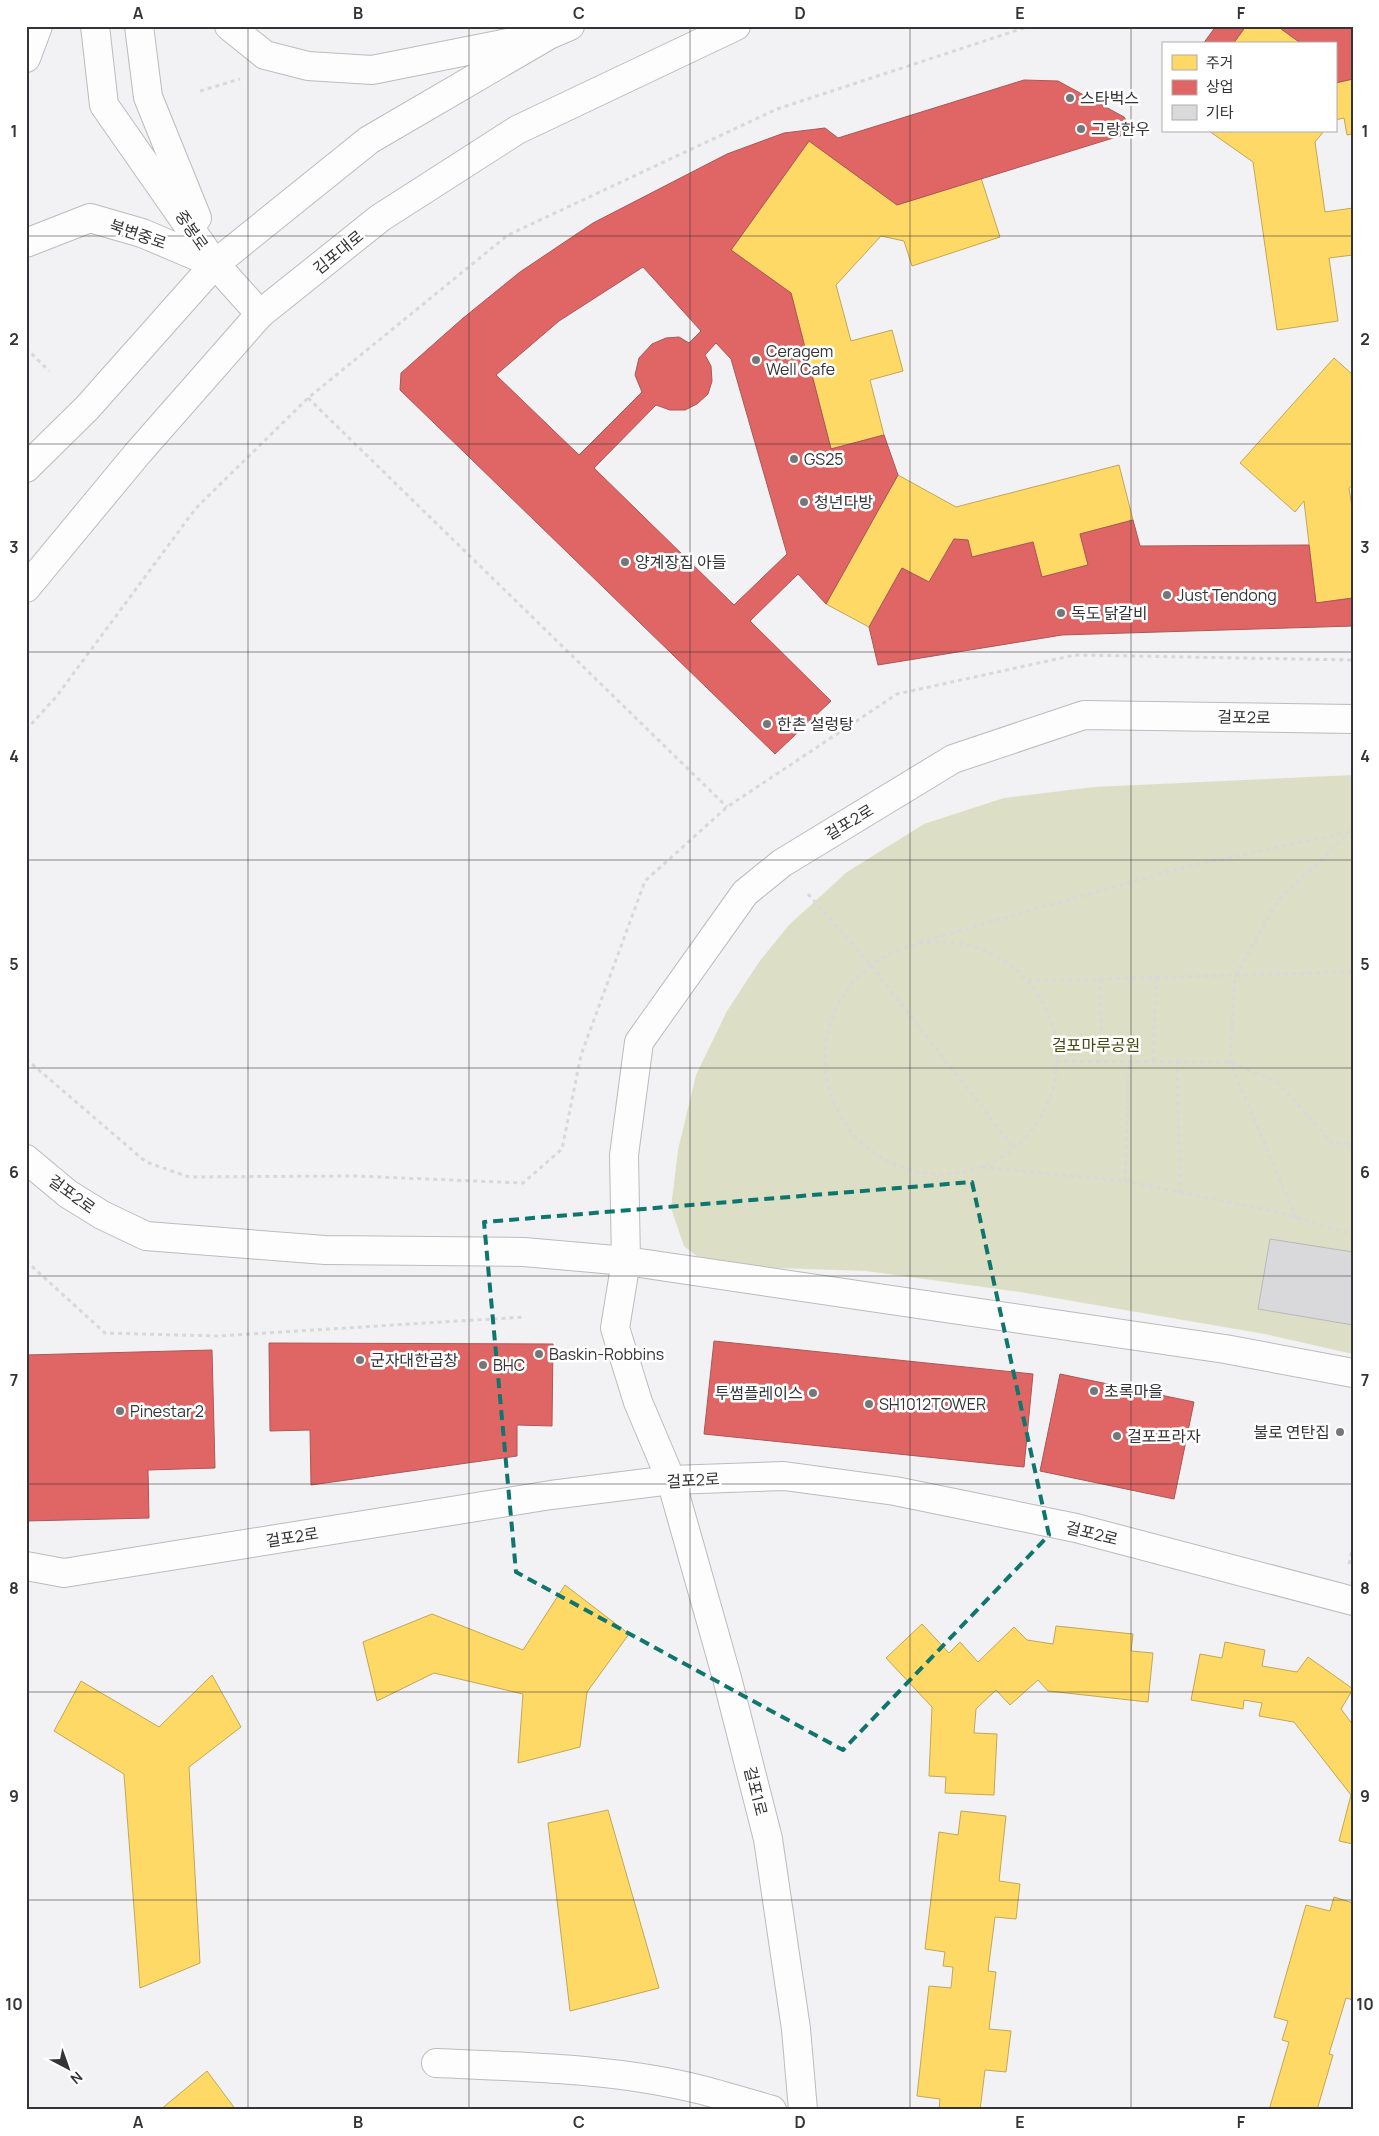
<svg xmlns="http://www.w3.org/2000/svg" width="1379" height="2136" font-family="Manrope,'Noto Sans KR',sans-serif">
  <rect width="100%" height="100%" fill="#f2f1f3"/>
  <path fill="#dcdfc6" d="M1353,775V1354L1265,1334L1020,1292L866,1271L750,1267L705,1263L684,1246L671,1208L678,1150L696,1075L727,1011L759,962L789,925L847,872L924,824L1004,798L1094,787Z"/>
  <path fill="#ffd966" stroke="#c2a757" d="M1246,26H1277L1302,44H1233Z
    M1353,79V134L1347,135L1344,118L1335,120V83Z
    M1209,131H1324L1315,142L1325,212L1353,208V255L1329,258L1338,321L1277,330L1253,162Z
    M809,141L897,205L981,178L1000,237L912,266L904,241L881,236L836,285L851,341L892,330L903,371L870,380L884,435L831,449L791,293L731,250Z
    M1334,358L1353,375V485L1349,488L1353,514V598L1316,603L1304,501L1295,512L1240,463Z
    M1119,465L1133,520L1080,534L1088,565L1042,577L1033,542L972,557L968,540L954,539L929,582L902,568L869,627L826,604L898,475L956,507Z
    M615,508L808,698L770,736L577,546Z
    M565,1585L629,1634L587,1692L580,1747L518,1763L523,1694L434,1673L377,1701L363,1642L432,1614L523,1650Z
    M922,1624L949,1653L960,1642L978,1662L1014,1627L1027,1640L1053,1644L1056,1626L1133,1634L1131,1651L1153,1653L1148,1702L1048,1691L1038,1680L1010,1705L996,1690L976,1709L974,1733L997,1734L994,1795L945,1793L946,1777L929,1776L932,1707L886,1658Z
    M1225,1642L1265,1650L1262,1666L1297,1672L1308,1657L1353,1689L1341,1709L1353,1725V1844L1339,1841L1351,1795L1294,1722L1259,1716L1262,1703L1244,1700L1243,1709L1191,1700L1200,1654L1222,1658Z
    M212,1675L241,1727L189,1767L200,1963L140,1988L124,1774L54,1731L81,1681L159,1727Z
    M608,1810L659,1988L570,2011L548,1823Z
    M961,1811L1006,1816L999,1881L1020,1884L1016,1919L995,1917L988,1971L996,1972L989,2029L1011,2031L1006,2072L985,2070L980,2110H939L940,2099L917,2096L929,1986L951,1988L953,1967L943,1966L945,1952L925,1949L939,1832L958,1835Z
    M1334,1897L1353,1903V2000L1346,1998L1329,2054L1333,2055L1317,2110H1269L1289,2042L1282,2040L1288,2021L1274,2017L1306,1905L1330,1911Z
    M207,2071L236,2110H160Z"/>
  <path fill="#e06666" stroke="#ac5757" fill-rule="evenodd" d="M1216,26H1246L1233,44H1203Z
    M1277,26H1353V79L1335,83V44H1302Z
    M1024,80L1058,81L1124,117L1130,126L1126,134L897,205L809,141L731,250L791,293L831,449L884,435L898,475L826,604L798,574L750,621L831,701L775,754L400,390L401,373L462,319L520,272L593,223L727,154L784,133L825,128L838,138ZM643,267L701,331L689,343L679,337L666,338L652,344L639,358L635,375L642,392L579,455L496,375L559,321ZM716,343L731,359L787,554L734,605L594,468L656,405L670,410H685L697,404L708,394L712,381L711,366L705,355Z
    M1133,520L1140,546L1309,545L1316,603L1353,598V626L1062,635L878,665L869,627L902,568L929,582L954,539L968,540L972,557L1033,542L1042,577L1088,565L1080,534Z
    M714,1341L1033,1374L1024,1467L704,1434Z
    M269,1343L553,1344L552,1426L517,1425V1456L311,1485L310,1430L270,1431Z
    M212,1350L215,1468L148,1470L149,1518L26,1521V1355Z
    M1060,1374L1194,1402L1174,1499L1040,1471Z"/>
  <path fill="#d9d8da" stroke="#b9b8ba" d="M1270,1239L1353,1252V1325L1258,1309Z"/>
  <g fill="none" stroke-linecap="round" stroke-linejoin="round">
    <g stroke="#bcbbbd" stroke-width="30">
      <path id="minor" d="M95,26L104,105L215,264
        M139,26L148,97L197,218
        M26,58L38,26
        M26,243L90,218L142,233L215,264L260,314
        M26,1159L68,1194L102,1215L146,1236L325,1250L524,1252L626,1261L1225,1349L1353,1373
        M26,1566L64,1573L551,1495L671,1480L784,1476L895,1491L1076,1528L1353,1601
        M436,2063C524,2067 615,2068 702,2090C725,2096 748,2103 772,2110
        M803,2110L796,2029L768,1839L727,1678L671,1480L638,1402L615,1328L626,1261L624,1155L639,1042L745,893L782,863L953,759L1084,715L1353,719"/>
    </g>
    <g stroke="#bcbbbd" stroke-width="30">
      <path id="major" d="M229,26L265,55L308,66L372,70L528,39
        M26,468L87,408L215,264L369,140L549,35L570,26
        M26,588L137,454L260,314L380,218L517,130L736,26"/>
    </g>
    <path stroke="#d8d8d9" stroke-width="3" stroke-dasharray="4 4" stroke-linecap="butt" d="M200,91L240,79
      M26,348L49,371
      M308,398L727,807
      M26,730L56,697L196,508L308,398L508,235L777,109L1030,26
      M808,894L866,959L1014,1148
      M919,942L1177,869L1353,831
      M825 1058a116 116 0 1 1 232 0a116 116 0 1 1-232 0Z
      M1100,979L1102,1061
      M1028,981L1353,972
      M26,1059L146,1162L189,1177L355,1176L523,1183L562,1149L581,1055L645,881L727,807L897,694L1075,655L1353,660
      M1056,1061L1230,1062L1277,1082L1332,1143L1353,1144
      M1153,1061L1156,977
      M1177,1061L1180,1193
      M982,1167L1125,1181L1278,1212L1353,1234
      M1125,1181L1129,1061
      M1296,1218L1230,1062L1235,976L1279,899L1350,832
      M26,1261L105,1333L217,1336L524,1317
      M1349,1564L1353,1546"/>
    <use href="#minor" stroke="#fdfdfd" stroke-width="28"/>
    <use href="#major" stroke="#fdfdfd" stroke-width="28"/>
  </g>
  <path fill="none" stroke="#0f766e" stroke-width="4" stroke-dasharray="10 6" stroke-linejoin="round" d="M972,1182L1049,1535L843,1750L516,1572L484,1222Z"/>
  <path fill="none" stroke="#343335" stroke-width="1" stroke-opacity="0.55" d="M248,26V2110M469,26V2110M690,26V2110M910,26V2110M1131,26V2110M26,236H1353M26,444H1353M26,652H1353M26,860H1353M26,1068H1353M26,1276H1353M26,1484H1353M26,1692H1353M26,1900H1353"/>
  <g fill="#767678" stroke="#fff" stroke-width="2">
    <circle cx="1070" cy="98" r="5"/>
    <circle cx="1081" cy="129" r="5"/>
    <circle cx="756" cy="360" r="5"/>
    <circle cx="794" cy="459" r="5"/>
    <circle cx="804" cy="502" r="5"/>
    <circle cx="625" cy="562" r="5"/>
    <circle cx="1167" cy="595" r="5"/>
    <circle cx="1061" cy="613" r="5"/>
    <circle cx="767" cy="724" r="5"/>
    <circle cx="539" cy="1354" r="5"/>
    <circle cx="360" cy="1360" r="5"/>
    <circle cx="483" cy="1365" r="5"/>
    <circle cx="1094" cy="1391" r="5"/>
    <circle cx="813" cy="1393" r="5"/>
    <circle cx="869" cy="1404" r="5"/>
    <circle cx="120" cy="1411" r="5"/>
    <circle cx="1340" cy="1432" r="5"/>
    <circle cx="1117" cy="1436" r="5"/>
  </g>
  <g text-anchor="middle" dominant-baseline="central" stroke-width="5" stroke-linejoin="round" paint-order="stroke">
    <g font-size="16" fill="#343335" stroke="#fff" text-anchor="start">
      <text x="1080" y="98">스타벅스</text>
      <text x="1091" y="129">그랑한우</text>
      <text x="766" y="351">Ceragem<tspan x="766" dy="18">Well Cafe</tspan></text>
      <text x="804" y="459">GS25</text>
      <text x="814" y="502">청년다방</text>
      <text x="635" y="562">양계장집 아들</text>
      <text x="1177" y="595">Just Tendong</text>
      <text x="1071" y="613">독도 닭갈비</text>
      <text x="777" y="724">한촌 설렁탕</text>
      <text x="549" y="1354">Baskin-Robbins</text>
      <text x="370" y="1360">군자대한곱창</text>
      <text x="493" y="1365">BHC</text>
      <text x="1104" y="1391">초록마을</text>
      <text x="803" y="1393" text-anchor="end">투썸플레이스</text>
      <text x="879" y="1404">SH1012TOWER</text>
      <text x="130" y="1411">Pinestar 2</text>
      <text x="1330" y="1432" text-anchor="end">불로 연탄집</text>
      <text x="1127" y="1436">걸포프라자</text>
    </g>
    <g font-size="16" fill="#343335" stroke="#fff">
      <text transform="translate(192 230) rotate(55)">중봉로</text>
      <text transform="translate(138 234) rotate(19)">북변중로</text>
      <text transform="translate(338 252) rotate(-39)">김포대로</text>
      <text transform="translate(1244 717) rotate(1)">걸포2로</text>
      <text transform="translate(849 822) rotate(-31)">걸포2로</text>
      <text transform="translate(72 1194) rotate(36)">걸포2로</text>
      <text transform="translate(693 1480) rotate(-3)">걸포2로</text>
      <text transform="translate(1092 1533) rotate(14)">걸포2로</text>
      <text transform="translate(292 1537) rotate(-9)">걸포2로</text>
      <text transform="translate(756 1791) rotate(76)">걸포1로</text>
    </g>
    <g font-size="16" fill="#444a0c" stroke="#fff">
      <text x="1096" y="1045">걸포마루공원</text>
    </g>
  </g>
  <rect width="1379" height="2136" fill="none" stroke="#ffffff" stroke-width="55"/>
  <rect x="1162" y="42" width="175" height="90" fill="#ffffff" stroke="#aeadae"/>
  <rect x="1172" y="55" width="25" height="15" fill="#ffd966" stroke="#aeadae"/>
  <text x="1206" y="68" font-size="15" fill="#343335">주거</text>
  <rect x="1172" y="80" width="25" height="15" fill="#e06666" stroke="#aeadae"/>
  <text x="1206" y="92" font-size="15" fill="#343335">상업</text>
  <rect x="1172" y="105" width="25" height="15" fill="#d9d8da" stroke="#aeadae"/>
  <text x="1206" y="118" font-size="15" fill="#343335">기타</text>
  <g transform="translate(68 2068) rotate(139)" stroke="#ffffff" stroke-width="4" paint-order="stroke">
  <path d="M0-4L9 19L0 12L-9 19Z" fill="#343335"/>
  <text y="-8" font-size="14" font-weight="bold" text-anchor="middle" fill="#343335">N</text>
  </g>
  <rect x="28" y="28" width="1324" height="2080" fill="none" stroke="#343335" stroke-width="2"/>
  <g font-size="16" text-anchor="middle" font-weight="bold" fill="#343335">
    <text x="138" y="19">A</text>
    <text x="358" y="19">B</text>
    <text x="579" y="19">C</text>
    <text x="800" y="19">D</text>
    <text x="1020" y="19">E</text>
    <text x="1241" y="19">F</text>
    <text x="14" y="137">1</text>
    <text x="1365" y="137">1</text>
    <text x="14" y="345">2</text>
    <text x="1365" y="345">2</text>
    <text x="14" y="553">3</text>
    <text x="1365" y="553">3</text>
    <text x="14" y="762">4</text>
    <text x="1365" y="762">4</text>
    <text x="14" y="970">5</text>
    <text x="1365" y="970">5</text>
    <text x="14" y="1178">6</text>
    <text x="1365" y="1178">6</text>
    <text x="14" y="1386">7</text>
    <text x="1365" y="1386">7</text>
    <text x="14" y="1594">8</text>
    <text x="1365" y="1594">8</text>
    <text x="14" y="1802">9</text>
    <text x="1365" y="1802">9</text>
    <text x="14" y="2010">10</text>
    <text x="1365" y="2010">10</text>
    <text x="138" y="2128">A</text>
    <text x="358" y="2128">B</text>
    <text x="579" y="2128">C</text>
    <text x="800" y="2128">D</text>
    <text x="1020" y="2128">E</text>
    <text x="1241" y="2128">F</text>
  </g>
</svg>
